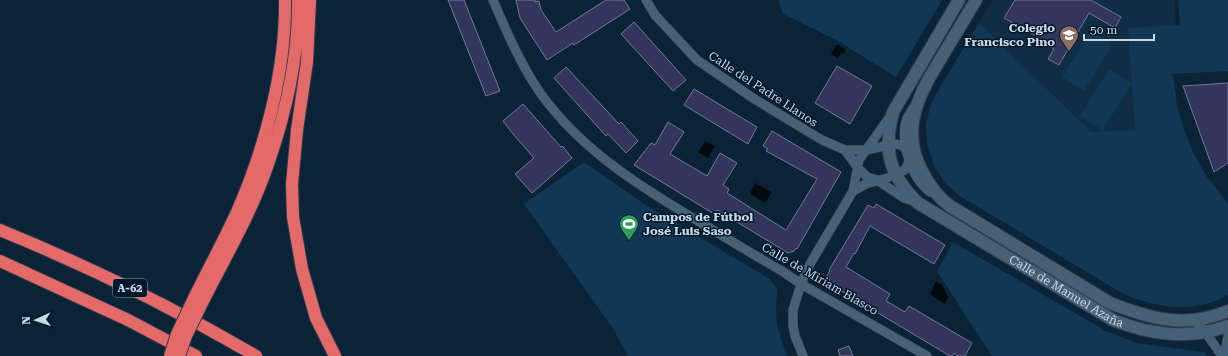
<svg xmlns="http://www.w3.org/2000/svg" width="1228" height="356" font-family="'Roboto Serif',serif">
  <rect width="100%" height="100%" fill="#0a2336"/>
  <path fill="#0f2e46" d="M992,0H1174L1176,25L1135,130L1091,133L979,23Z"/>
  <path fill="#113754" d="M778,0H942L896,77L836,40L783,14Z
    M1178,0H1228V71L1173,74L1177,105L1182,123L1193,152L1207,177L1228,203V295C1196,314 1154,308 1122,293L958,195L946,184L934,166L927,143L926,124L930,107L940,87L979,23L1091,132L1135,130L1132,83L1103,130L1080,116L1109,69L1132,83L1128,28L1180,25Z
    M1091,30L1113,44L1084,91L1062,77Z
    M584,162L644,204L770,279L778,290C773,317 778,331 787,356H628L612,327L524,204Z
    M953,242L1106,331L1136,343L1204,352L1207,356H992L937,271Z"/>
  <path fill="#000a0d" d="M837,44L846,50L844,54L841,53L838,58L831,54Z
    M705,141L715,146L708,158L698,152Z
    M755,183L772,192L765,203L750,194Z
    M936,281L943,286L948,297L945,304L930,294Z"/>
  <path fill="#34355d" stroke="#747796" d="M448,0H464L500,91L486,96Z
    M516,0H535V2L539,1L541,10L556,32L606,0H624L630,9L574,45L573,43L547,60L520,18Z
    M1015,0H1091L1121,17L1115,28L1089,13L1059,65L1048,59L1054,49L1039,40L1040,38L1004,18Z
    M634,22L686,80L673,91L621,34Z
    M837,66L872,86L850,124L815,103Z
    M566,67L619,124L621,122L638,141L626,153L608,134L606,136L554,78Z
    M1228,83V163L1214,172L1183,86Z
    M694,89L757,127L748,144L684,105Z
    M523,104L561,147L562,146L564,148L572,158L532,193L515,174L534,158L513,134L503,121Z
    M668,122L684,132L670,154L707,176L720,153L737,163L723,185L729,189L727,193L786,230L817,179L766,151L768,149L763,146L772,131L841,172L797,249L796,248L794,251L788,253L717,210L714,214L634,165L651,143L655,145Z
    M876,204L945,245L934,264L870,226L855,254L854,253L846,267L890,294L886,301L905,312L909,306L972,343L965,356H958L954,353L952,356H950L828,283L830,280L826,277L830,271L829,270L868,205L874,208Z
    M849,346L853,356H840L838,350Z"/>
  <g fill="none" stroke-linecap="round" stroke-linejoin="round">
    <g stroke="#303c4d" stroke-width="10">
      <path id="street" d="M493,0C505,28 517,56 533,82C572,144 637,185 698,221C726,238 754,255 782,271L801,284L927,356
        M646,0L655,15L697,60L756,100L822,140L845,150H866L894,144L901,145L906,149
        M913,108C911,111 909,115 907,118C899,140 911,178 930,192
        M845,150L858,168L867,177L877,180L904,198L916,202
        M853,191L866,184L887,178L905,170L909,161
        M1194,320L1206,333L1222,356
        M803,356L795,336L793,326V310L801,284L810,264L853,191L859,160L891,115
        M1224,356L1228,336"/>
    </g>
    <g stroke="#303c4d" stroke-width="14">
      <g id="secondary">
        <path id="s1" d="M959,0L893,112C883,151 889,175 918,203L1113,320C1151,335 1188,340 1228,326"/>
        <path d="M976,0C965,18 954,37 943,55C920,92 899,128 922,171C929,185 937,197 950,206L1110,303C1151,319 1186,329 1228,311"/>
      </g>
    </g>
    <g stroke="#303c4d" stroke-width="14">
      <path id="highway" d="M310,0L307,62L297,130L292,184L293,217L302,269L316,318L335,356
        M0,230C88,266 174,308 256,356
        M0,261L128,320L196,356
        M195,296C209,268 224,240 237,212C265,148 286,70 285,0
        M204,299C226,256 251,213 267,167C285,116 299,55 298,0"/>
    </g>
    <use href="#street" stroke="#466076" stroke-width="9"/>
    <use href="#secondary" stroke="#466076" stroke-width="12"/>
    <use href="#highway" stroke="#e46a6a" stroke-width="12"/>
    <g stroke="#303c4d" stroke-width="14" stroke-linecap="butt">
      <path id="highway-bridge" d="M170,356L177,334L195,296
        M179,356L186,336L204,299"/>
    </g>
    <use href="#highway-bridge" stroke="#e46a6a" stroke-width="12"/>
  </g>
  <defs>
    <g id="school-pin" transform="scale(1)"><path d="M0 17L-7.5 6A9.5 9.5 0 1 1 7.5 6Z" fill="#8d6e63" stroke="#02192c"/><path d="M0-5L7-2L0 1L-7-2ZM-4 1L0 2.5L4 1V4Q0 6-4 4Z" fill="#fff"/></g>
    <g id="stadium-pin" transform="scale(1)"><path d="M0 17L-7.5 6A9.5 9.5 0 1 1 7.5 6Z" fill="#2e9e5b" stroke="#02192c"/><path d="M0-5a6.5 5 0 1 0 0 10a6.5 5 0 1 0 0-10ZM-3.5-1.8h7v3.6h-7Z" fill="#fff"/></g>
  </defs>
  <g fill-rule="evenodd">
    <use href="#school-pin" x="1069" y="35"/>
    <use href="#stadium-pin" x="629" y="224"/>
  </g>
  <g text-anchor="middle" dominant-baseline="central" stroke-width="3" stroke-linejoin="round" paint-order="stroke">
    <rect fill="#02192c" stroke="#8e9fae" stroke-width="1" x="113" y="279" width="34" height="18" rx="3"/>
    <g font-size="11" font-weight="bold" fill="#cad8e5">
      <text x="130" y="288">A-62</text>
    </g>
    <g font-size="12" font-weight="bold" fill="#cad8e5" stroke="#02192c" text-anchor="end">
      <text x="1055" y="28">Colegio<tspan x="1055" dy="14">Francisco Pino</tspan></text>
      <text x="643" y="217" text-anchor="start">Campos de Fútbol<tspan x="643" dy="14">José Luis Saso</tspan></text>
    </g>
    <g font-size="12" fill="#cad8e5" stroke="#02192c">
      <text transform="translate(763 89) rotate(33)">Calle del Padre Llanos</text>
      <text transform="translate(820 279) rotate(30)">Calle de Miriam Blasco</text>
      <text stroke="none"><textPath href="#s1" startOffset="403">Calle de Manuel Azaña</textPath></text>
    </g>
  </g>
  <g transform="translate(36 320) rotate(267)" stroke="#02192c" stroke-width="3" paint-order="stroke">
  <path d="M0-3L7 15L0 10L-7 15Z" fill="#cad8e5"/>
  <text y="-6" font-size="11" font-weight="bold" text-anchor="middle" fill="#cad8e5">N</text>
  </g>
  <path d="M1084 34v6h70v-6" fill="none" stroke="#cad8e5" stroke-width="2"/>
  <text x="1090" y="34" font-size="12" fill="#cad8e5" stroke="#02192c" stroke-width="3" paint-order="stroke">50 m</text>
</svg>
